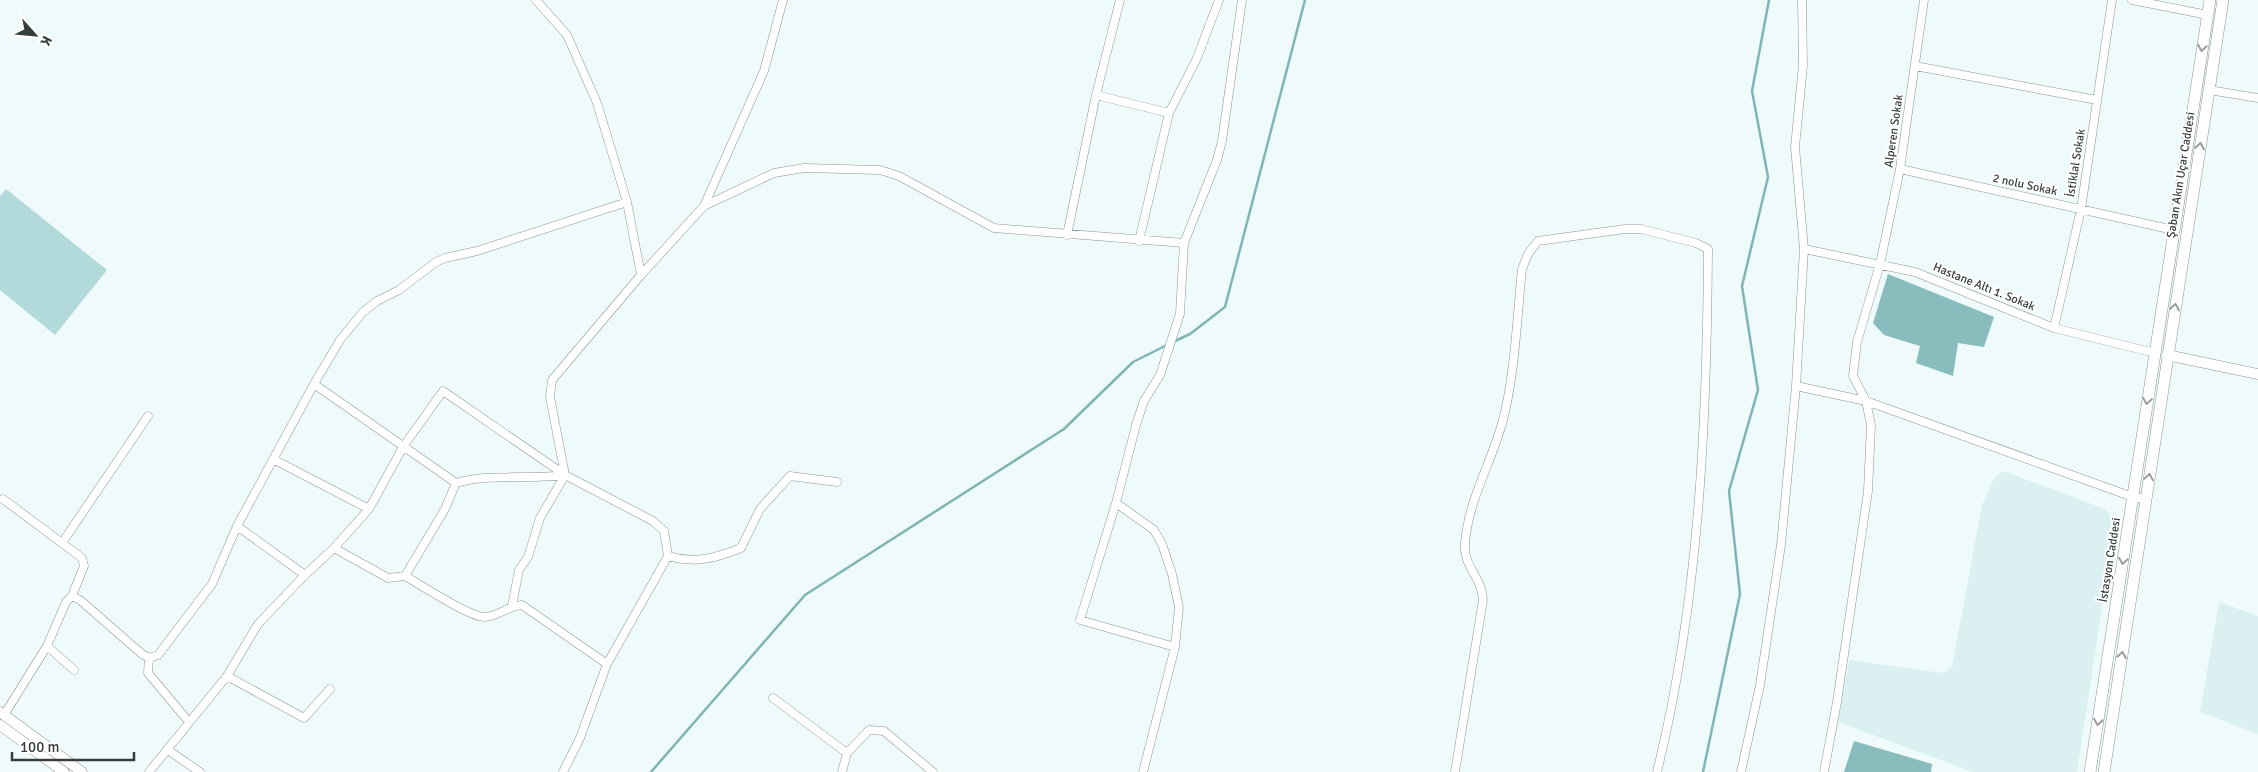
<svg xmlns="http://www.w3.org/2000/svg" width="2258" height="772" font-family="Signika,sans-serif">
  <rect width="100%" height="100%" fill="#effbfb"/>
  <path fill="#dbf0f0" d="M2003,471L2105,509L2115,522L2077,772H1973L1838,722L1849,660L1943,673L1952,667L1982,505L1994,478Z
    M2219,602L2258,616V734L2200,712Z"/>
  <path fill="#b3dada" d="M6,189L107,270L55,335L0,290V196Z"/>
  <path fill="#88bcbd" d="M1888,274L1994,317L1984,347L1958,343L1953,376L1916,363L1920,346L1884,335L1873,323Z
    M1854,741L1932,764L1931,772H1844Z"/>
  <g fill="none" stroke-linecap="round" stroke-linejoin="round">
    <path stroke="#81b4b5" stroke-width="2.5" d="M1173,342L1190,334L1225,307L1305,0
      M651,772L805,595L1064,429L1133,362L1169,344
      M1703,772L1740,594L1729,491L1758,390L1742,286L1768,177L1752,91L1769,0"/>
    <g stroke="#8a9595" stroke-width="9">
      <path id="minor" d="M536,0L567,35L597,103L627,202L641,275
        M2132,0L2208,15
        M1915,66L2097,100
        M2209,90L2258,98
        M1096,95L1169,113
        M1900,169L2174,230
        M704,206L764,71L783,0
        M1067,235L1096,95L1120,0
        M1139,241L1169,113L1197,58L1219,0
        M1804,249L1915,272L2054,328L2155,353
        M2054,328L2081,209L2112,0
        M314,384L456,483
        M1796,386L1866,401L2133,497L2145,499
        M273,459L369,509
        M456,483L445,509L405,576C421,585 471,618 485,617C499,616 508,606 522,605L607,664
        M456,483C491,473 529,480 565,475
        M3,499L82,558L84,566L72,596
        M1116,503L1154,530L1162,544L1172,574L1179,607L1175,647L1143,772
        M237,526L305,575
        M62,543L148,416
        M334,548L388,578L405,576
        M668,556C695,564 716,558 741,548L760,509L790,476L837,482
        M512,606L519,570L528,557L540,518L565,475L550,397L552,380L641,275L704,206L774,173L804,168L880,170L899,176L994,228L1184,243
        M47,646L74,670
        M1175,647L1080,620L1116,503L1136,425L1144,401L1160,375L1180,314L1184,243L1217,160L1222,141L1242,0
        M149,658L148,673L189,722
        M227,676L304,718L330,689
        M773,698L847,753
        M4,715L47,646L66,602L72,596L80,600L142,654L149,658L158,655L212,584L237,526L314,384L340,340L363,312L377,301L399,290L436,262L445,258L477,251L627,202
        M168,750L200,772
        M149,772L227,676L258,624L305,575L334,548L369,509L403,447L443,391L565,475L653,521L664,531L668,556L607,664L580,738L563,772
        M842,772L847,753L869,730L884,731L933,772
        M1455,772L1483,600C1482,576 1463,567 1465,544C1468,500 1492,462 1503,420C1515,374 1517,317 1522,269L1528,254L1538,241L1625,229H1641L1696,243L1708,249C1707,424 1699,602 1657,772
        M1741,772L1760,685L1781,545L1796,386L1804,249L1795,147L1803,65L1802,0
        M1824,772L1837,702L1868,491L1871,425L1866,401L1853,376L1857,342L1880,264L1900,169L1924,0"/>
    </g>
    <g stroke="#8a9595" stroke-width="11">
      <path id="tertiary" d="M2167,355L2258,374
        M0,712L82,772
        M0,725L64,772"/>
    </g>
    <g stroke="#8a9595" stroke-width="12">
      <path id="secondary" d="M2090,772L2210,0
        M2104,772L2223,0"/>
    </g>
    <use href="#minor" stroke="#fff" stroke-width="8"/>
    <use href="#tertiary" stroke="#fff" stroke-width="10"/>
    <use href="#secondary" stroke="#fff" stroke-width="11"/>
  </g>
  <defs><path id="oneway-chevron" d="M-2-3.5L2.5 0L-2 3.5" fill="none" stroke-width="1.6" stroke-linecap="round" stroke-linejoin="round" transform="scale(1.25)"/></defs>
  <g stroke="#9c9e9e">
    <use href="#oneway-chevron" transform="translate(2202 48) rotate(99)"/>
    <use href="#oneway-chevron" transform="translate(2200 146) rotate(-81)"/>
    <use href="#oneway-chevron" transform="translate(2175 307) rotate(-81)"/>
    <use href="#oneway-chevron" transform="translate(2147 401) rotate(99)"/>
    <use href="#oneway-chevron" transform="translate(2149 477) rotate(-81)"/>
    <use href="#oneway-chevron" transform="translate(2123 561) rotate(99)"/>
    <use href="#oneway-chevron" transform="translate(2122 655) rotate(-81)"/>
    <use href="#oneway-chevron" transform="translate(2098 722) rotate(99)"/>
  </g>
  <g text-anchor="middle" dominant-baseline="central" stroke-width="4" stroke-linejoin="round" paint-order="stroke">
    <g font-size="12" fill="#383d3d" stroke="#fff">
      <text transform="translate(1894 131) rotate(-82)">Alperen Sokak</text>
      <text transform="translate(2076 163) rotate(-81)">İstiklal Sokak</text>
      <text transform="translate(2181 175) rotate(-81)">Şaban Akın Uçar Caddesi</text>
      <text transform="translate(2025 185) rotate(12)">2 nolu Sokak</text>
      <text transform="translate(1984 287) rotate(22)">Hastane Altı 1. Sokak</text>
      <text transform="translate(2110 560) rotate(-81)">İstasyon Caddesi</text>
    </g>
  </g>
  <g transform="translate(35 35) rotate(117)" stroke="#ffffff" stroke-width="4" paint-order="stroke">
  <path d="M0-4L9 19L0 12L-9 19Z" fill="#383d3d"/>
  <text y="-8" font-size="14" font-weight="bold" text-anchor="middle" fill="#383d3d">K</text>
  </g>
  <path d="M12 752v8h122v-8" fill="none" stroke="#383d3d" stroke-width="2.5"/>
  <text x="20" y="752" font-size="15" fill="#383d3d" stroke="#ffffff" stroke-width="4" paint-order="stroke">100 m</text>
</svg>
